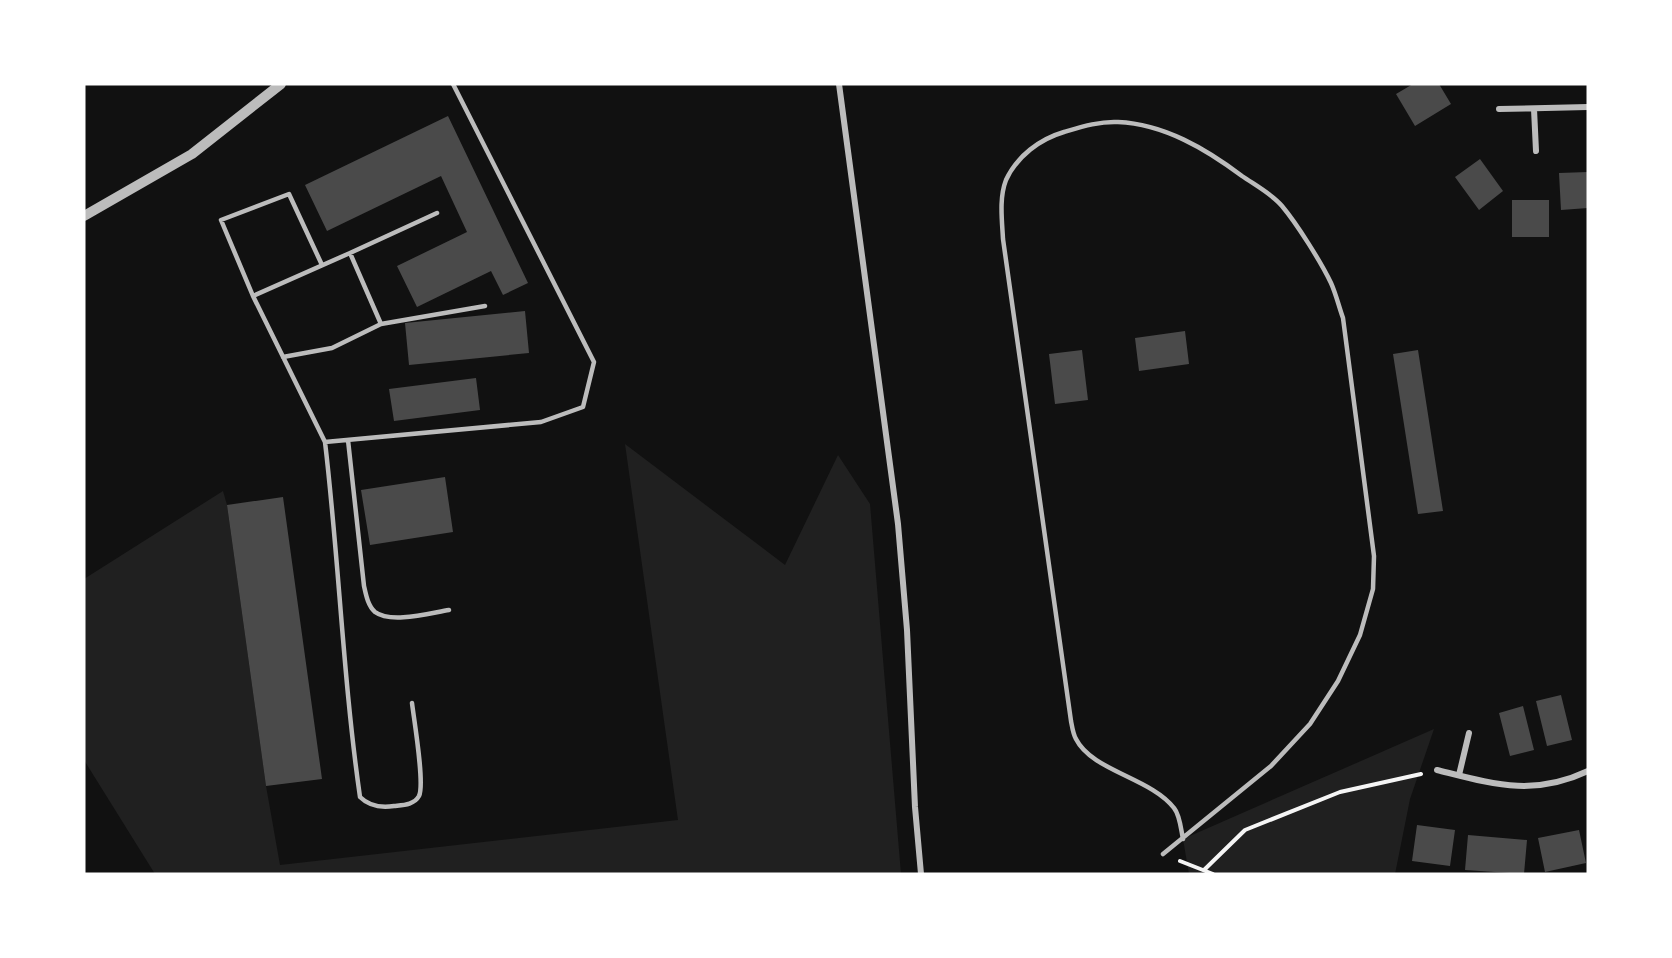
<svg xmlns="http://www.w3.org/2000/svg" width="1672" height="958" font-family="'IBM Plex Sans',sans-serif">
  <rect width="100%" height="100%" fill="#111"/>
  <path fill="#202020" d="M625,444L785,565L838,455L870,504L901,874H155L84,760V579L223,491L227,505L266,786L280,865L678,820Z
    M1434,729L1410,799L1395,874H1189L1183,839Z"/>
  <path fill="#4a4a4a" d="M1413,84H1439L1451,104L1415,126L1396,94Z
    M448,116L528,283L503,295L491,271L417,307L397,266L467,232L441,176L327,231L305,185Z
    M1480,159L1503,191L1479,210L1455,177Z
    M1588,172V208L1561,210L1559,173Z
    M1512,200H1549V237H1512Z
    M525,311L529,353L409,365L405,323Z
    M1185,331L1189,364L1139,371L1135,338Z
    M1082,350L1088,400L1055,404L1049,354Z
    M1418,350L1443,511L1418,514L1393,354Z
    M476,378L480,410L394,421L389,389Z
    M445,477L453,532L370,545L361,490Z
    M283,497L322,779L266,786L227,505Z
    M1561,695L1572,740L1547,746L1536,701Z
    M1523,706L1534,750L1510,756L1499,713Z
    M1417,825L1455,830L1450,866L1412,861Z
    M1579,830L1586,863L1545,872L1538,838Z
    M1468,835L1527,840L1524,874L1465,870Z"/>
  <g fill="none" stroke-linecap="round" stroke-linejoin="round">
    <path stroke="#f5f5f5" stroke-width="4" d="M1180,861L1213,874
      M1204,870L1245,830L1340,792L1421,774"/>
    <path stroke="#bcbcbc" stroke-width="4.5" d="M350,253L437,213
      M253,296L221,220L289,194L322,265
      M381,324L485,306
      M283,357L332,348L381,324L350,253L253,296L325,442L541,422L583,407L594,362L453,84
      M348,440L364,586C366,595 368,606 375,612C391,624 430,613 449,610
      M325,442C339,560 343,679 360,797C369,806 381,808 394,806C403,805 414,805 419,796C425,784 414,720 412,703
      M1163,854L1271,766L1310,724L1338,681L1360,635L1373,589L1374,556L1343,318C1339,307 1336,294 1331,283C1321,262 1297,224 1282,206C1272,194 1255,185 1242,176C1206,149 1164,124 1118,122C1100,121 1081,127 1064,132C1040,139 1017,156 1006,180C999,198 1002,220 1003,239L1071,721C1072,726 1073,734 1076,739C1092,771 1151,778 1174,808C1180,815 1181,830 1183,839"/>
    <path stroke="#bcbcbc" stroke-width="6" d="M839,84L898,524L907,630L915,807L921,874
      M1499,109L1588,107
      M1534,109L1536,151
      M1437,770C1493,784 1533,797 1588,771
      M1459,775L1469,733"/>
    <path stroke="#bcbcbc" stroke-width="10" d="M84,216L192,154L281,84"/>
  </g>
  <rect width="1672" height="958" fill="none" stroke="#ffffff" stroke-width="171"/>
</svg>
